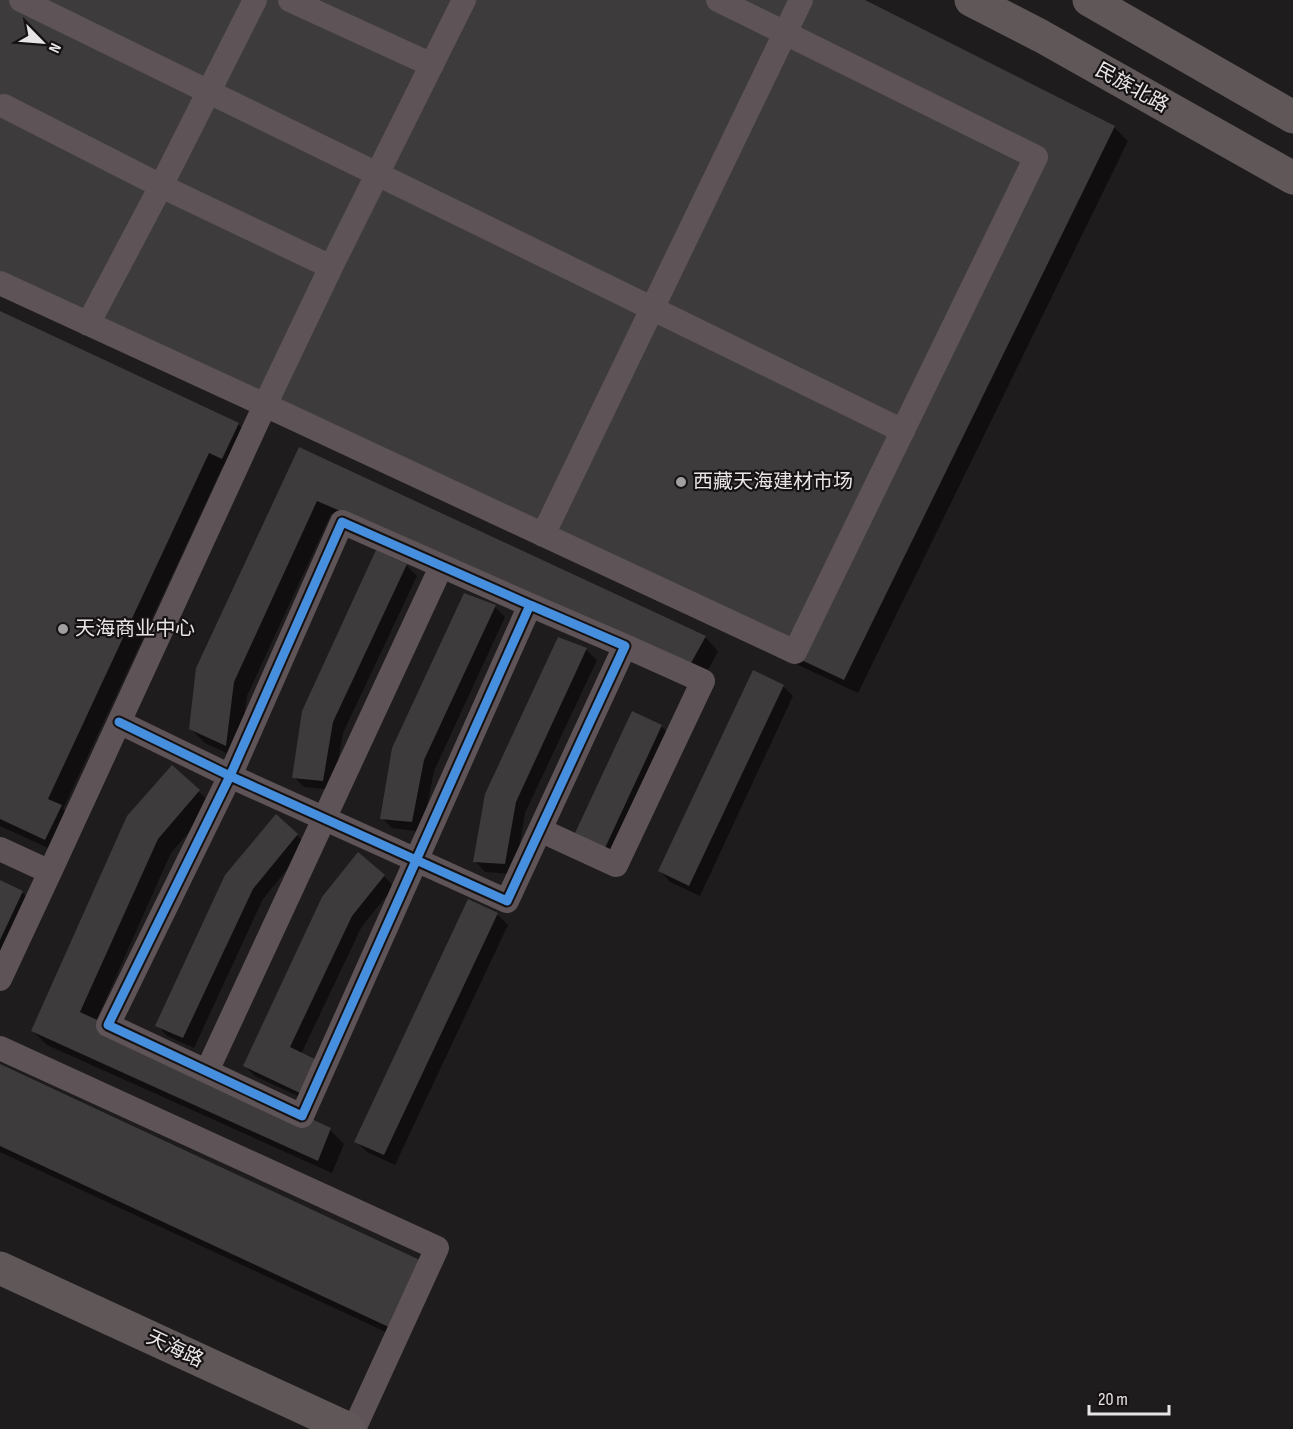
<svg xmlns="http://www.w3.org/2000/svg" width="1293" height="1429" font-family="'Sofia Sans Condensed','Noto Sans SC',sans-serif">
  <rect width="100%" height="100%" fill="#1f1c1d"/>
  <path fill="#0007" d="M0,0H861L1114,127L1128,141L858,693L0,291Z
    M0,313L238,424L252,438L236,472L223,466L63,809L75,820L59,853L0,826Z
    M300,449L705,637L718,651L705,676L331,514L247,696L239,759L205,743L191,729Z
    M406,565L417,576L343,733L333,790L304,787L294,777Z
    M495,607L505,617L434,771L422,832L392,828L382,818Z
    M559,638L586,650L597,660L525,813L515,874L485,872L475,861Z
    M783,686L793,696L700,896L670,882L660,871Z
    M633,713L662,727L672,737L616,857L587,843Z
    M172,767L213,805L171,853L96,1021L330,1130L344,1144L332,1173L47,1045L33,1031Z
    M297,835L307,845L263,899L194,1048L167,1036L157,1025L226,876Z
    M384,876L394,887L362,926L301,1054L313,1103L255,1076L245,1066L323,898Z
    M0,882L22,892L36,906L0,982Z
    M497,914L508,925L395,1165L367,1152L356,1141Z
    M0,1065L423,1263L407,1342L0,1152Z"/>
  <path fill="#3d3b3b" d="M0,0H865L1115,126L844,680L0,285Z
    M0,311L239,423L222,459L209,453L48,799L62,805L45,840L0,819Z
    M299,447L706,636L691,663L317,501L234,682L226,746L189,729L196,668Z
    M376,550L407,564L333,722L323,781L292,778L302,711Z
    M464,593L496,605L424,760L412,822L380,819L392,748Z
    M558,637L587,648L516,802L505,864L473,862L485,794Z
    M753,670L784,685L689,886L658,871Z
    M632,711L662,725L605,848L575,833Z
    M172,765L200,790L158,839L80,1012L331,1128L318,1161L31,1031L127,816Z
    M276,814L298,834L253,889L183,1038L155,1026L225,875Z
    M358,852L385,875L352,916L290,1047L319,1061L302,1094L243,1066L322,897Z
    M0,880L23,891L0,940Z
    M468,899L498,913L384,1155L354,1142Z
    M0,1064L424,1262L393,1329L0,1146Z"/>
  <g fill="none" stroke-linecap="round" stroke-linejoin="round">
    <path stroke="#5e5356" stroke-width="24" d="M21,0L903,431
      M290,0L432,65
      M4,106L161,186L331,267L265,405L795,652L1036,157L718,0
      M331,267L464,0
      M0,283L265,405L50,872
      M88,324L161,186L255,0
      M543,535L801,0
      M119,722L230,776L108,1025L302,1116L530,605L342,522L230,776C322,818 415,859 507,901L625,646L530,605
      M540,830L616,865L703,681L625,646
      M0,849L50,872L0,979
      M0,1048L437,1248L354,1429
      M207,1071L441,567"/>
    <path stroke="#605758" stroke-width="33" d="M971,0L1041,36L1293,178
      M1089,0L1293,117
      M0,1268L349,1429"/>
    <g stroke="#161213" stroke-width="13">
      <path id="cycleway" d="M119,722L230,776L108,1025L302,1116L530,605L342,522L230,776C322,818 415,859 507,901L625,646L530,605"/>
    </g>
    <use href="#cycleway" stroke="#468fdf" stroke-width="9"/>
  </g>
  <g fill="#a29fa0" stroke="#161213" stroke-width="2">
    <circle cx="681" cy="482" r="6"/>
    <circle cx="63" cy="629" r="6"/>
  </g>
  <g text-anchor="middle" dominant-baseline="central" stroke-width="4.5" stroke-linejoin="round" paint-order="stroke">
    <g font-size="20" fill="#e8e5e6" stroke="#161213">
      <text transform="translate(1132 88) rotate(29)">民族北路</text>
      <text transform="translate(175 1349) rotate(25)">天海路</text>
    </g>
    <g font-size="20" fill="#e8e5e6" stroke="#161213" text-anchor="start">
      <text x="693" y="482">西藏天海建材市场</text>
      <text x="75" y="629">天海商业中心</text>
    </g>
  </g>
  <g transform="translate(42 42) rotate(115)" stroke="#161213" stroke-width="4.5" paint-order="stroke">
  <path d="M0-4.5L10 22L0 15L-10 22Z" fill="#e8e5e6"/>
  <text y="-9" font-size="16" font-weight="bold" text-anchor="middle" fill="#e8e5e6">N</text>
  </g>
  <path d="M1089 1405v9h80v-9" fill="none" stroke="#e8e5e6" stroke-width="3"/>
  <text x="1098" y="1405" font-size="18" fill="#e8e5e6" stroke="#161213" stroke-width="4.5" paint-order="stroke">20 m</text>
</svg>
